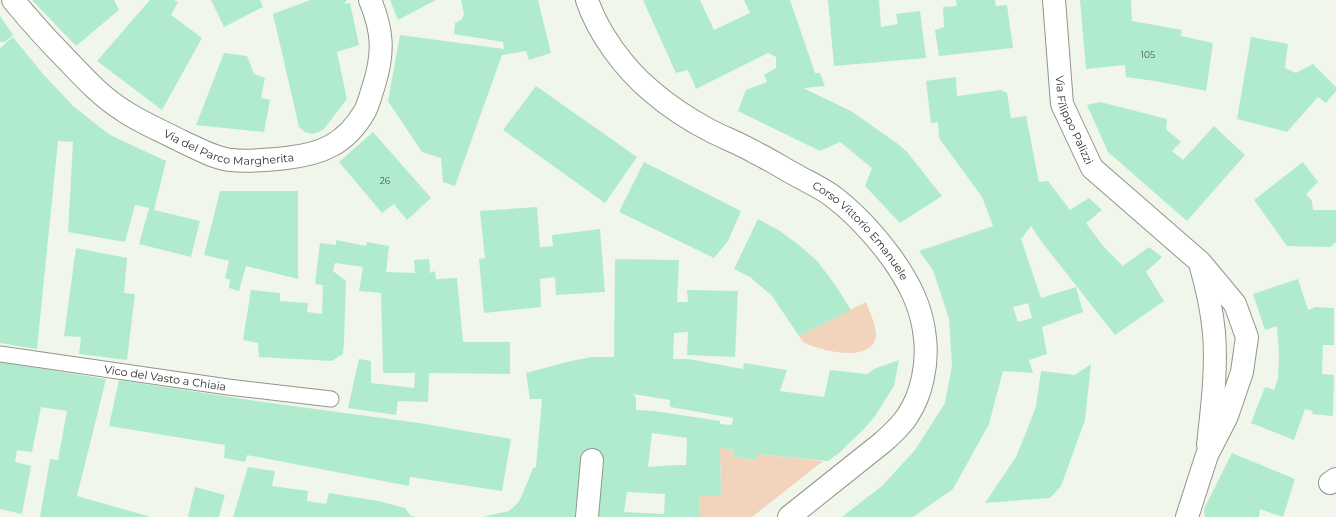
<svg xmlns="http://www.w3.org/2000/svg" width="1336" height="517" font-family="Montserrat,sans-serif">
  <rect width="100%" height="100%" fill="#f0f6ea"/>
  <path fill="#f2d3bc" d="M866,302C869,311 876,324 876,335C874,364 821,351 805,343C802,342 801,339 799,336Z
    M720,448L734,450L733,457L756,460L758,454L823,461L752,517H699V496L721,495Z"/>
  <path fill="#b1ebce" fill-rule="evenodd" d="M32,0H114L119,10L76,46Z
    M150,0H174L178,2L171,15L202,38L162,110L97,61Z
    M211,0H260L263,7L224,27Z
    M310,0H347L344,4L350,3L359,45L337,52L347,99L324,129L319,132L313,134L305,132L299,127L273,14Z
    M390,0H436L398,20Z
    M461,0H538L551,53L529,60L526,51L502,55L455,186L443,182L441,158L422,152L388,101L400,35L504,49L503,42L454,34L455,23L462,19L464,14Z
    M643,0H700L714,30L750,13L744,0H790L815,73H820L825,86L803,88L851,111L898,144L907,152L942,196L900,223L865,186L872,168L840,142L820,151L738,111L746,90L767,82L764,75L776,68V57L768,53L696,89L688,70L676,73Z
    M828,0H879L881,27L898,24L896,14L920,11L926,58L834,66Z
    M956,0H995L996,6L1007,5L1013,48L939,56L935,30L944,27L943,7L957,6Z
    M1080,0H1131L1132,21L1182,30L1181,36L1213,43L1206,91L1155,81L1126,77L1125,65L1086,69Z
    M0,16L13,35L5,42H0Z
    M13,37L43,74L73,106L110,135L166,161L154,210L200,221L191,257L139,244L149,208L135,205L125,242L68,232L73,142L58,141L37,349L0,343V48Z
    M1251,37L1288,44L1285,68L1296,73L1313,64L1336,87V91L1326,103L1318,97L1287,132L1237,119Z
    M224,53L247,56L254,74L265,78L261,98L270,100L264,132L196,125Z
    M956,77L957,96L1001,90L1007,93L1011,118L1026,116L1039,182L1048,181L1070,210L1089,198L1102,210L1086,223L1103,246L1123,266L1149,247L1162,257L1146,272L1164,301L1115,335L1041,241L1031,226L1021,239L1041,298L1076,287L1083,312L1042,327L1047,354L1029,360L1033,373L1003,371L989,424L953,489L913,517H842L882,486L915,450L945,403L952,366L949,319L933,270L919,251L993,226L982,197L939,138L938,122L931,123L926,81ZM1028,303L1032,318L1018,322L1013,307Z
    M536,86L637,157L605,203L503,130Z
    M1100,102L1167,119L1166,129L1181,142L1172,151L1183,160L1214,126L1245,155L1187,221L1108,152L1087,105Z
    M373,132L431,198L407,220L394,204L382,213L339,162Z
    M644,162L741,211L728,241L714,258L619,212Z
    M1303,162L1318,182L1306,194L1312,201L1313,210H1336V242L1330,247L1287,246L1254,200Z
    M220,191H298V279L246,266L239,291L229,288L230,280L225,278L229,261L204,255Z
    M537,207L540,247L553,246L552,235L600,229L605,292L556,295L555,277L540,279L541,307L484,313L479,259L485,258L480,211Z
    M758,219L780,231L800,246L818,262L836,286L851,310L799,336L772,296L750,277L734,269Z
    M336,240L366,246L367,242L389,246L386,272L415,273L414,260L429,259L430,273L435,271L436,279L457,278L463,342H510V374L429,373L428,402L398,401L396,415L348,408L359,359L371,361V383L414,388L415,373H383L381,293L359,291L363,267L335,263L333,271L346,281L344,343L343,354L332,361L259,357L258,343L243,340L251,290L280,293V301L308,303L307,312L322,314L323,285L315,284L320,243L336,245Z
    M76,248L127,258L124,293L135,294L127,360L79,354L81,337L64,336Z
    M615,259L679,260L677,302H688L687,290L738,291L735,357L687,355L688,332L674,333L673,359H689L743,369L744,363L787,370L780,391L824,397L830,370L867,374L874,369L899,360L894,386L875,416L864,429L839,453L828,461L758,454L756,460L733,457L734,450L720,448L721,496H699V517H596L604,460L582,459L577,517H482L509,511L518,503L523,493L533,468L536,467L542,399H530L526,373L571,361L592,357H614ZM633,394L670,400V407L733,418L732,425L720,424V421L654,411L636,410V398ZM652,433L687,438L686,465H676L648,467ZM627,492L665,494L664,514L624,512Z
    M1298,279L1308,310L1316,307L1334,308V345H1323L1322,374L1334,375L1333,416L1312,414L1313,411L1305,409L1294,440L1251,423L1265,387L1274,390L1278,378L1279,354L1277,326L1265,330L1253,294Z
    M0,362L106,379L77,496L151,517H40L50,459L58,460L67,411L41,407L32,452L17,450L15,462L31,466L22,514L0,509Z
    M1091,364L1085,420L1061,486L1050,498L985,503L1016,457L1025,435L1036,406L1041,371L1075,375Z
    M119,380L256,401L419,423L511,439L502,491L410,477L409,486L247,455L245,462L224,458L225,445L109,426Z
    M1232,453L1295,479L1283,517L1260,509L1259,517H1205L1204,509Z
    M248,467L275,471L272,486L308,491L307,501L326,504L329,493L378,501L405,508L410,515L415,517H233Z
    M195,487L225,495L219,517H188Z"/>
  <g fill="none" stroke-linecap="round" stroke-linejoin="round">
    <g stroke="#91968b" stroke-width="17">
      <g id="service">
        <path id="s1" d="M0,354L228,387L331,399"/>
      </g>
    </g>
    <g stroke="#91968b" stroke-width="24">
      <path id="pedestrian" d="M1330,483L1336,479"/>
    </g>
    <g stroke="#91968b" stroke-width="24">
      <g id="minor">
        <path id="s2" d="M1054,0L1062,104L1092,168L1200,262L1235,304L1247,337L1242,372L1227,416L1207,455L1187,517"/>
        <path d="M1201,267C1207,288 1212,311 1214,333C1217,370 1212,408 1208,445"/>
        <path d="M587,517L592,460"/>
      </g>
    </g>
    <g stroke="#91968b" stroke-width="24">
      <g id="tertiary">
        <path id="s3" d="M13,0C31,22 50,43 70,63C87,81 103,98 124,111C142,123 162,131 181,141C197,148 213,158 231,160C249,162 268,160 286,158C322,154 346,144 365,111C369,103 371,94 374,85C384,53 383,31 370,0"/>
      </g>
    </g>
    <g stroke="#91968b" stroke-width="24">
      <g id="primary">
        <path id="s4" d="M587,0C598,33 624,68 650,90C666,104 690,120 709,130C724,138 741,144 756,153C769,159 781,167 794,174C806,181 820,187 831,195C854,212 874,234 891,257C909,282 922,307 925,338C928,363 922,394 908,415C902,425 892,434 883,442L789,517"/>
      </g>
    </g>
    <use href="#service" stroke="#fff" stroke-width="15"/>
    <use href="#pedestrian" stroke="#fff" stroke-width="22"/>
    <use href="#minor" stroke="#fff" stroke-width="22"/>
    <use href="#tertiary" stroke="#fff" stroke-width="22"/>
    <use href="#primary" stroke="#fff" stroke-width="22"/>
  </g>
  <g text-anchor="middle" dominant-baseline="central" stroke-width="3.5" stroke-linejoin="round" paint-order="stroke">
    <g font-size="9" fill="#4c5c52">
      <text x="1148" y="54">105</text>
      <text x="385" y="180">26</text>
    </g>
    <g font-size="11" fill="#2a2d28" stroke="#fff">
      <text stroke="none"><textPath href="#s2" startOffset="123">Via Filippo Palizzi</textPath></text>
      <text stroke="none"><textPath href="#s3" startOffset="271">Via del Parco Margherita</textPath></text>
      <text stroke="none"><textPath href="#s4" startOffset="367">Corso Vittorio Emanuele</textPath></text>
      <text stroke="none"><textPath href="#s1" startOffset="167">Vico del Vasto a Chiaia</textPath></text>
    </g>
  </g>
</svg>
